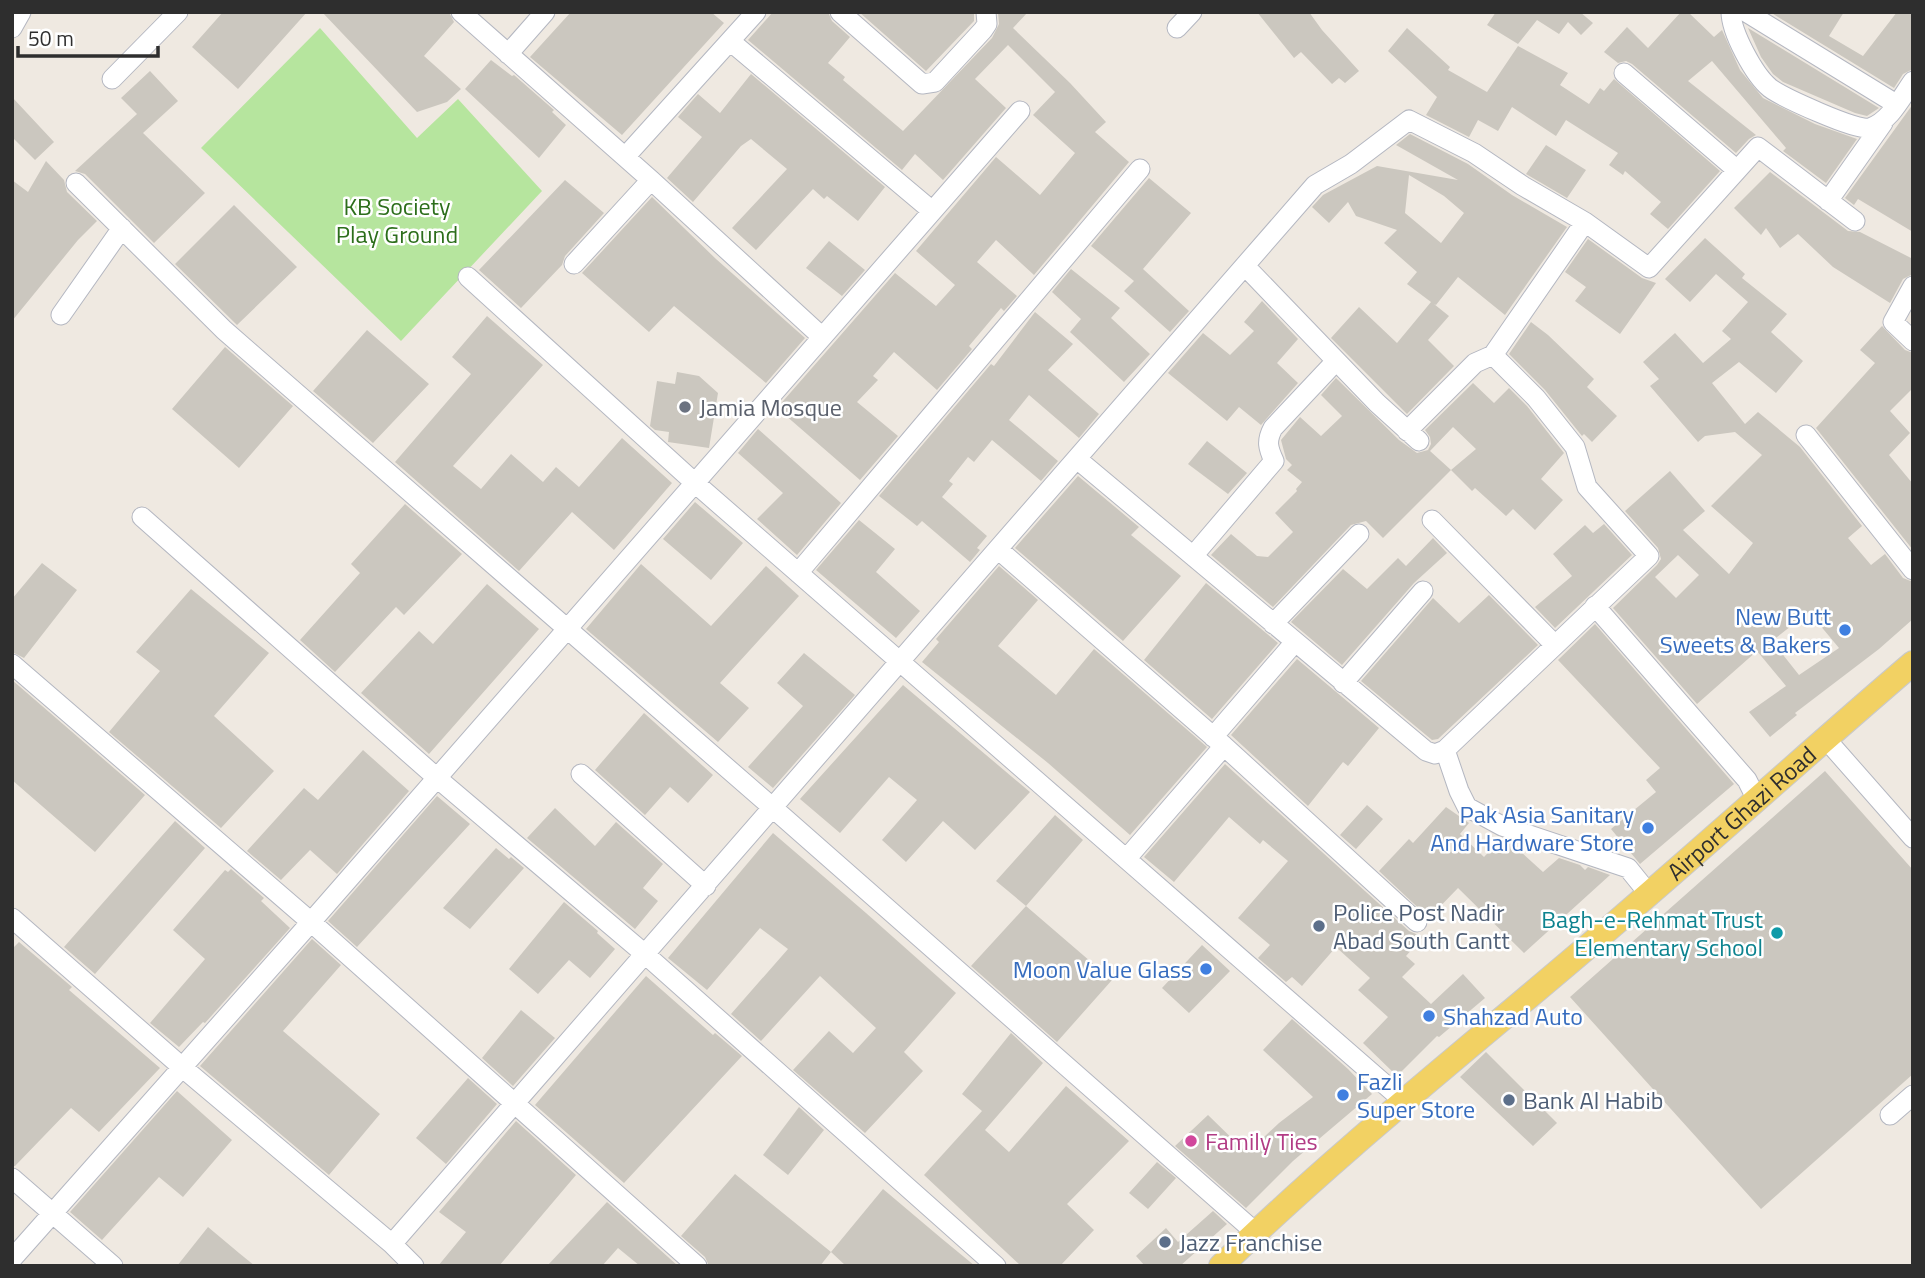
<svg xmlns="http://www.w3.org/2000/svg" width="1925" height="1278" font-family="'Titillium Web',sans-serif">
  <rect width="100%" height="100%" fill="#efe9e1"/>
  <path fill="#b6e59e" d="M320,28L417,138L458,99L542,191L401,341L201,148Z"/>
  <path fill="#cbc7bf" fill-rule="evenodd" d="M223,12H307L238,89L192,47Z
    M322,12H449L454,22L424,56L461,89L447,102L417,112Z
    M571,12H711L724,23L622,135L530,57Z
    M773,12H828L832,21L850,37L828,63L845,77L843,80L903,131L992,38L999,24L998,12H1028L1013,28L1070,83L1106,122L1095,132L1129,162L1034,275L996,240L977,262L1017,296L1004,311L1001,308L969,346L972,349L937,390L894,352L873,376L878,380L857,402L898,436L860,480L777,408L895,273L936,306L955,285L916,251L996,157L1040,195L1075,153L1033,115L1055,92L1008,45L975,79L1006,108L943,180L915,154L902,170L748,40Z
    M859,12H974V21L926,71Z
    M1257,12H1309L1322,30L1359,71L1345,83L1339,78L1332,84L1301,52L1294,58Z
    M1496,12H1580L1593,23L1581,35L1568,22L1559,34L1537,20L1518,44L1487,25Z
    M1681,12H1688L1714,37L1722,30L1740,70L1763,98L1815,124L1857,139L1826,183L1783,151L1786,148L1712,61L1688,81L1756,135L1749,139L1736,153L1632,64L1626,61L1618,63L1604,52L1627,27L1648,48Z
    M1770,12H1844L1829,36L1863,56L1897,12H1913V69L1903,74L1894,88Z
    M1407,28L1450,67L1448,70L1487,92L1518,46L1568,73L1560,85L1589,104L1600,88L1604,91L1614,79L1720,171L1668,229L1650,214L1661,202L1625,171L1623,175L1609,165L1618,153L1566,120L1556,136L1512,107L1498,131L1478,120L1469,137L1426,115L1437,97L1388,51Z
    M1748,28L1879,108L1867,116L1855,113L1783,82L1773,74L1761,57Z
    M491,60L512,76L514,75L554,110L552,112L566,125L539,158L465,89Z
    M150,71L178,101L143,133L205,193L154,243L85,174L75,171L137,114L121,98Z
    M751,74L885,187L858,221L827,196L824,199L813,189L756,250L732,228L787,169L751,139L741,146L693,202L667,178L702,137L678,117L684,110L698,94L720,113Z
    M12,97L54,142L35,160L12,137Z
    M1913,104V232L1858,199L1854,205L1845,198Z
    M1410,134L1468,164L1512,195L1567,227L1505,315L1458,277L1436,305L1434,304L1449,316L1428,340L1454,366L1407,414L1331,338L1359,307L1397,343L1431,302L1407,284L1417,272L1384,243L1397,230L1356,216L1348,202L1329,223L1312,207L1323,195L1377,166L1458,180L1396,145ZM1409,175L1444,196L1464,213L1441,243L1405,213Z
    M1546,145L1586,170L1567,198L1526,174Z
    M46,161L64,180L67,192L97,221L78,240L12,321V180L28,192Z
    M1770,172L1848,231L1860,232L1913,259V274L1903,279L1890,303L1833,267L1798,234L1780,248L1766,228L1761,235L1734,208Z
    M1149,178L1191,213L1143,269L1189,311L1170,332L1124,291L1134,281L1091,246Z
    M565,180L604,213L565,256L562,265L521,308L479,270Z
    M652,197L716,259L805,338L766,383L674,306L649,332L582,273Z
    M234,205L297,267L237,325L175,264Z
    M1705,238L1745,274L1742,278L1787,314L1771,332L1803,361L1776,393L1739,362L1712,383L1745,424L1758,412L1800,447L1862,526L1848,538L1871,565L1885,554L1903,578L1913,582V619L1879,649L1795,713L1797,715L1770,737L1749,712L1786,686L1757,651L1697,704L1613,608L1657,565L1661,559L1658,548L1625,511L1670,471L1705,511L1683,530L1729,574L1753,543L1711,506L1762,455L1735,432L1705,436L1698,442L1650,386L1659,379L1643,362L1675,333L1703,363L1731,339L1722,331L1748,302L1716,274L1690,302L1665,279ZM1678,555L1699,575L1676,598L1655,577ZM1809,612L1839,648L1799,675L1772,641Z
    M1588,239L1642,278L1656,283L1620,334L1575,301L1586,287L1565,272Z
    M829,241L865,270L842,296L806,268Z
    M1071,269L1120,308L1111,318L1150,354L1124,382L1070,332L1081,319L1052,292Z
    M1262,301L1298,339L1277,363L1298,383L1261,425L1239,407L1227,421L1168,373L1203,333L1230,355L1254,331L1244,322Z
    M1035,312L1073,344L1048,370L1099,414L1079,438L1029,395L1009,420L1058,461L1041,481L992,440L974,462L968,457L949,481L953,484L942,497L987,536L977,548L980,550L970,562L922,521L917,526L879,496L991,364L994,366Z
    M487,316L543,365L453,466L481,489L511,454L543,482L556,467L579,487L622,438L672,483L614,550L572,512L519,571L395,462L471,374L452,357Z
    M1531,322L1548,335L1594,379L1587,387L1617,416L1592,442L1584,434L1582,436L1545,390L1509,354Z
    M1882,326L1905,350L1913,353V388L1890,411L1910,433L1889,455L1913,484V550L1816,428L1875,363L1860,350Z
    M367,330L429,384L373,443L313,391Z
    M225,347L293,406L239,468L172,409Z
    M677,372L699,376L718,393L709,448L668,442L669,432L655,430L650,426L657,381L675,384Z
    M1336,378L1399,440L1417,453L1428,450L1431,444L1430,437L1425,430L1473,383L1494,403L1509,388L1527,406L1564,453L1541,479L1563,500L1535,530L1513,509L1506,516L1475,488L1472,491L1451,470L1383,538L1366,521L1351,525L1273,607L1211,555L1231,534L1257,556L1268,557L1293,532L1275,513L1297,491L1296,489L1302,482L1287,470L1292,465L1286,459L1281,440L1300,417L1321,436L1342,416L1321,395ZM1453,427L1476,449L1451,470L1430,451Z
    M758,429L841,503L797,555L757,519L783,493L738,453Z
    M1207,441L1247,473L1228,494L1188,464Z
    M1078,476L1139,527L1131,535L1181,576L1123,641L1015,548Z
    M695,502L743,543L711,580L663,539Z
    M405,504L462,554L404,615L396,607L335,672L300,640L360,573L351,564Z
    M859,520L895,549L876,572L920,611L896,638L816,570Z
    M1604,524L1632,555L1555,628L1535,607L1572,576L1553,554L1585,525L1593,533Z
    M1433,538L1447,553L1414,583L1342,665L1291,622L1343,569L1367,589L1398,558L1406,566Z
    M42,563L77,590L24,658L12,652V599Z
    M641,564L711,626L766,566L799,596L720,683L749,708L718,742L586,629Z
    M999,566L1038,600L998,646L1056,695L1094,649L1207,747L1130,835L1048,763L922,662L939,642L936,639Z
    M1206,583L1278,643L1212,719L1144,660Z
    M487,584L539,629L429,754L361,693L419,631L433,644Z
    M191,589L269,653L214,716L274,771L221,828L109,732L160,671L136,652Z
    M1489,595L1538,645L1438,739L1432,740L1361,681L1433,598L1459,623Z
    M1595,624L1734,784L1640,864L1611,829L1656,792L1646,780L1660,768L1558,660Z
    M804,653L855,695L773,788L748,767L803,706L777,683Z
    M1297,659L1379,728L1348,766L1343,762L1308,806L1231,735Z
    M12,680L145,795L95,852L12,780Z
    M903,685L1030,792L975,850L943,821L906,862L882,840L917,800L889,777L840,833L800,799Z
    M644,713L713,775L688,803L670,787L645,815L595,770Z
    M363,750L409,791L337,874L310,850L281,880L247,851L304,788L318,800Z
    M1225,764L1409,931L1423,937L1406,956L1415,964L1402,977L1431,1004L1463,974L1485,998L1439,1037L1437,1036L1397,1076L1363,1043L1388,1017L1358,990L1370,978L1336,947L1302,986L1292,977L1286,982L1258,958L1270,945L1238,918L1288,861L1263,840L1260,844L1229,817L1174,882L1144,857Z
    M1825,771L1913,870V1074L1761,1209L1570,997Z
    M437,796L470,824L357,947L328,921Z
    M1367,805L1383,819L1356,849L1340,835Z
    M1446,807L1469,823L1460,834L1484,857L1501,839L1509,841L1543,872L1559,858L1580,865L1585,870L1588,867L1610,875L1524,953L1458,888L1429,918L1379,871L1409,839L1413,843Z
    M555,808L595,846L616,822L663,864L643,888L658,901L635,929L527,838Z
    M1055,815L1083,840L1026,906L996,881Z
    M175,821L205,848L95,974L64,947Z
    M773,833L866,913L956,993L904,1052L923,1071L865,1133L793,1070L829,1031L853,1053L876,1028L820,976L761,1041L731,1014L788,949L760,928L707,990L668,958Z
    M496,848L509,859L511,857L524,868L470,929L443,908Z
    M231,869L264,898L261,901L290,928L205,1023L203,1022L179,1047L150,1023L205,959L173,930L225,870L228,872Z
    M564,902L598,931L597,933L615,949L590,978L569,960L538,994L509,969Z
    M1026,906L1112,980L1057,1042L971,966Z
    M312,939L341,965L283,1031L380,1114L329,1175L200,1066Z
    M19,942L72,987L69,990L160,1068L99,1132L71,1108L15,1166H12V949Z
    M1202,945L1230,971L1189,1013L1162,988Z
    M646,976L713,1035L715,1033L742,1056L624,1183L535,1105Z
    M521,1010L555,1038L513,1086L482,1058Z
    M1292,1019L1348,1069L1372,1094L1293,1161L1246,1208L1175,1146L1208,1115L1247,1153L1279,1123L1313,1097L1263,1050Z
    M1011,1033L1043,1063L985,1130L1009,1152L1066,1086L1129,1141L1067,1204L1094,1230L1060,1266H1021L924,1175L982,1111L962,1094Z
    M1486,1052L1557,1123L1533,1146L1460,1077Z
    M468,1078L497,1104L446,1164L416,1138Z
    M177,1091L232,1140L183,1197L159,1177L102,1240L70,1212Z
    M799,1107L824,1130L788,1175L763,1155Z
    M516,1121L576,1175L499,1266H438L466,1232L439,1212Z
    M1157,1162L1176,1178L1148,1209L1129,1193Z
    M735,1174L831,1252L820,1266H709L705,1257L681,1236Z
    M883,1189L941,1238L975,1266H846L831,1252Z
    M607,1202L678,1266H640L618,1248L602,1266H547Z
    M1213,1211L1227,1224L1180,1266H1145L1136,1256L1166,1228L1178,1242Z
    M208,1227L239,1253L255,1266H177Z"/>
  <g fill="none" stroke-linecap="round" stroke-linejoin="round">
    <g stroke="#b4b7c1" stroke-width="21">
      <path id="minor" d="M461,12L651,180L821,336
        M840,12L922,84L935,82L983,30L987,24L986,12
        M1731,12C1731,32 1754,75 1770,88C1782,97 1858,132 1870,128C1890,121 1901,98 1913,81
        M1746,12L1896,104
        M12,28L21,12
        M1177,28L1192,12
        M730,41L931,210
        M508,54L545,12
        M1624,73L1737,170
        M112,79L178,12
        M625,157L756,12
        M76,183L224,330L773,808L1255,1232
        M1828,201L1883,123
        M574,264L651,180
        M1245,266L1377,403L1419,441
        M468,277L695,483L1405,1102
        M1913,286L1893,322L1913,341
        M61,315L122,228
        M1407,431L1475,363L1493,355
        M1806,435L1913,570
        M1077,459L1426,751L1435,754L1445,750L1649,556L1587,487L1575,447L1536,398L1493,355L1585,222
        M142,517L437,778L646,955L996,1266
        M1432,520L1554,644
        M999,550L1224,746L1417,922
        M1193,556L1274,461C1268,448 1266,441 1273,428L1336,361
        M798,573L1140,169
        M1595,606L1747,780L1756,798
        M1273,624L1359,534
        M12,664L311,922L697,1266
        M1343,683L1423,591
        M1213,737L1295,642
        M1825,738L1913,838
        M1445,750L1459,791L1467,807L1502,826L1628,868L1649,894
        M581,774L706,886
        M1127,858L1224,746
        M12,918L183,1068L392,1244L414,1266
        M1890,1115L1913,1095
        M12,1178L113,1266
        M392,1244L1315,185L1351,164L1409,120L1474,153L1523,186L1585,222L1649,268L1758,147L1855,221
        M12,1259L311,922L1020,111"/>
    </g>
    <g stroke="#c9c9c9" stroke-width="26">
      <g id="major">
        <path id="s1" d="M1221,1266C1336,1154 1463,1053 1585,949C1696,855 1803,757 1913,663"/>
      </g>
    </g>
    <use href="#minor" stroke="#fff" stroke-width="19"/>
    <use href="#major" stroke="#f2d163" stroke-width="24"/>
  </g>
  <circle fill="#6b7280" stroke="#fff" stroke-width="2.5" cx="685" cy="407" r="7"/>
  <g fill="#3f7fe0" stroke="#fff" stroke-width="2.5">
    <circle cx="1845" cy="630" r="7"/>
    <circle cx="1648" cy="828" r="7"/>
    <circle cx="1206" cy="969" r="7"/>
    <circle cx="1429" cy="1016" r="7"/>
    <circle cx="1343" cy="1095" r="7"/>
  </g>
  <g fill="#5c6f8a" stroke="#fff" stroke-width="2.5">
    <circle cx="1319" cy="926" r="7"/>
    <circle cx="1509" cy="1100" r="7"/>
    <circle cx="1165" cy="1242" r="7"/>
  </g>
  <circle fill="#0f9aa8" stroke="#fff" stroke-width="2.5" cx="1777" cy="933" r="7"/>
  <circle fill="#d1479c" stroke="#fff" stroke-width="2.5" cx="1191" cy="1141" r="7"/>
  <g text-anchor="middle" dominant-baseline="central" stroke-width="5" stroke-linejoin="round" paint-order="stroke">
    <g font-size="24" fill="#2c6e1b" stroke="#fff">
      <text x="397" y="206">KB Society<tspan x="397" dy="28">Play Ground</tspan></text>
    </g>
    <g font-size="24" fill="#5b616d" stroke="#fff" text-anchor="start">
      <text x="699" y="407">Jamia Mosque</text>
    </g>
    <g font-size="24" fill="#366cbe" stroke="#fff" text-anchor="end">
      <text x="1831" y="616">New Butt<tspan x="1831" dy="28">Sweets &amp; Bakers</tspan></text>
      <text x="1634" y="814">Pak Asia Sanitary<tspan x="1634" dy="28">And Hardware Store</tspan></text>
      <text x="1192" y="969">Moon Value Glass</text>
      <text x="1443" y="1016" text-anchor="start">Shahzad Auto</text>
      <text x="1357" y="1081" text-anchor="start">Fazli<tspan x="1357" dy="28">Super Store</tspan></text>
    </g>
    <g font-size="24" fill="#2e2e2e" stroke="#fff">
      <text stroke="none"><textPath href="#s1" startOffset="690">Airport Ghazi Road</textPath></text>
    </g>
    <g font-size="24" fill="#4e5e75" stroke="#fff" text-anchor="start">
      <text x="1333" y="912">Police Post Nadir<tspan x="1333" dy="28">Abad South Cantt</tspan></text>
      <text x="1523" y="1100">Bank Al Habib</text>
      <text x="1179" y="1242">Jazz Franchise</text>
    </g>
    <g font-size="24" fill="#0d838f" stroke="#fff" text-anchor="end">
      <text x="1763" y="919">Bagh-e-Rehmat Trust<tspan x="1763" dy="28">Elementary School</tspan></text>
    </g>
    <g font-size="24" fill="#b23c85" stroke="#fff" text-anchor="start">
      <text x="1205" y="1141">Family Ties</text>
    </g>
  </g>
  <rect width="1925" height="1278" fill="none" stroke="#2e2e2e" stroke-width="28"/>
  <path d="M18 46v10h140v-10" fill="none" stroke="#2e2e2e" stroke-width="3.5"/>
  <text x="28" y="46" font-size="21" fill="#2e2e2e" stroke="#ffffff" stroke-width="5" paint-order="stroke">50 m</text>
</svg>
